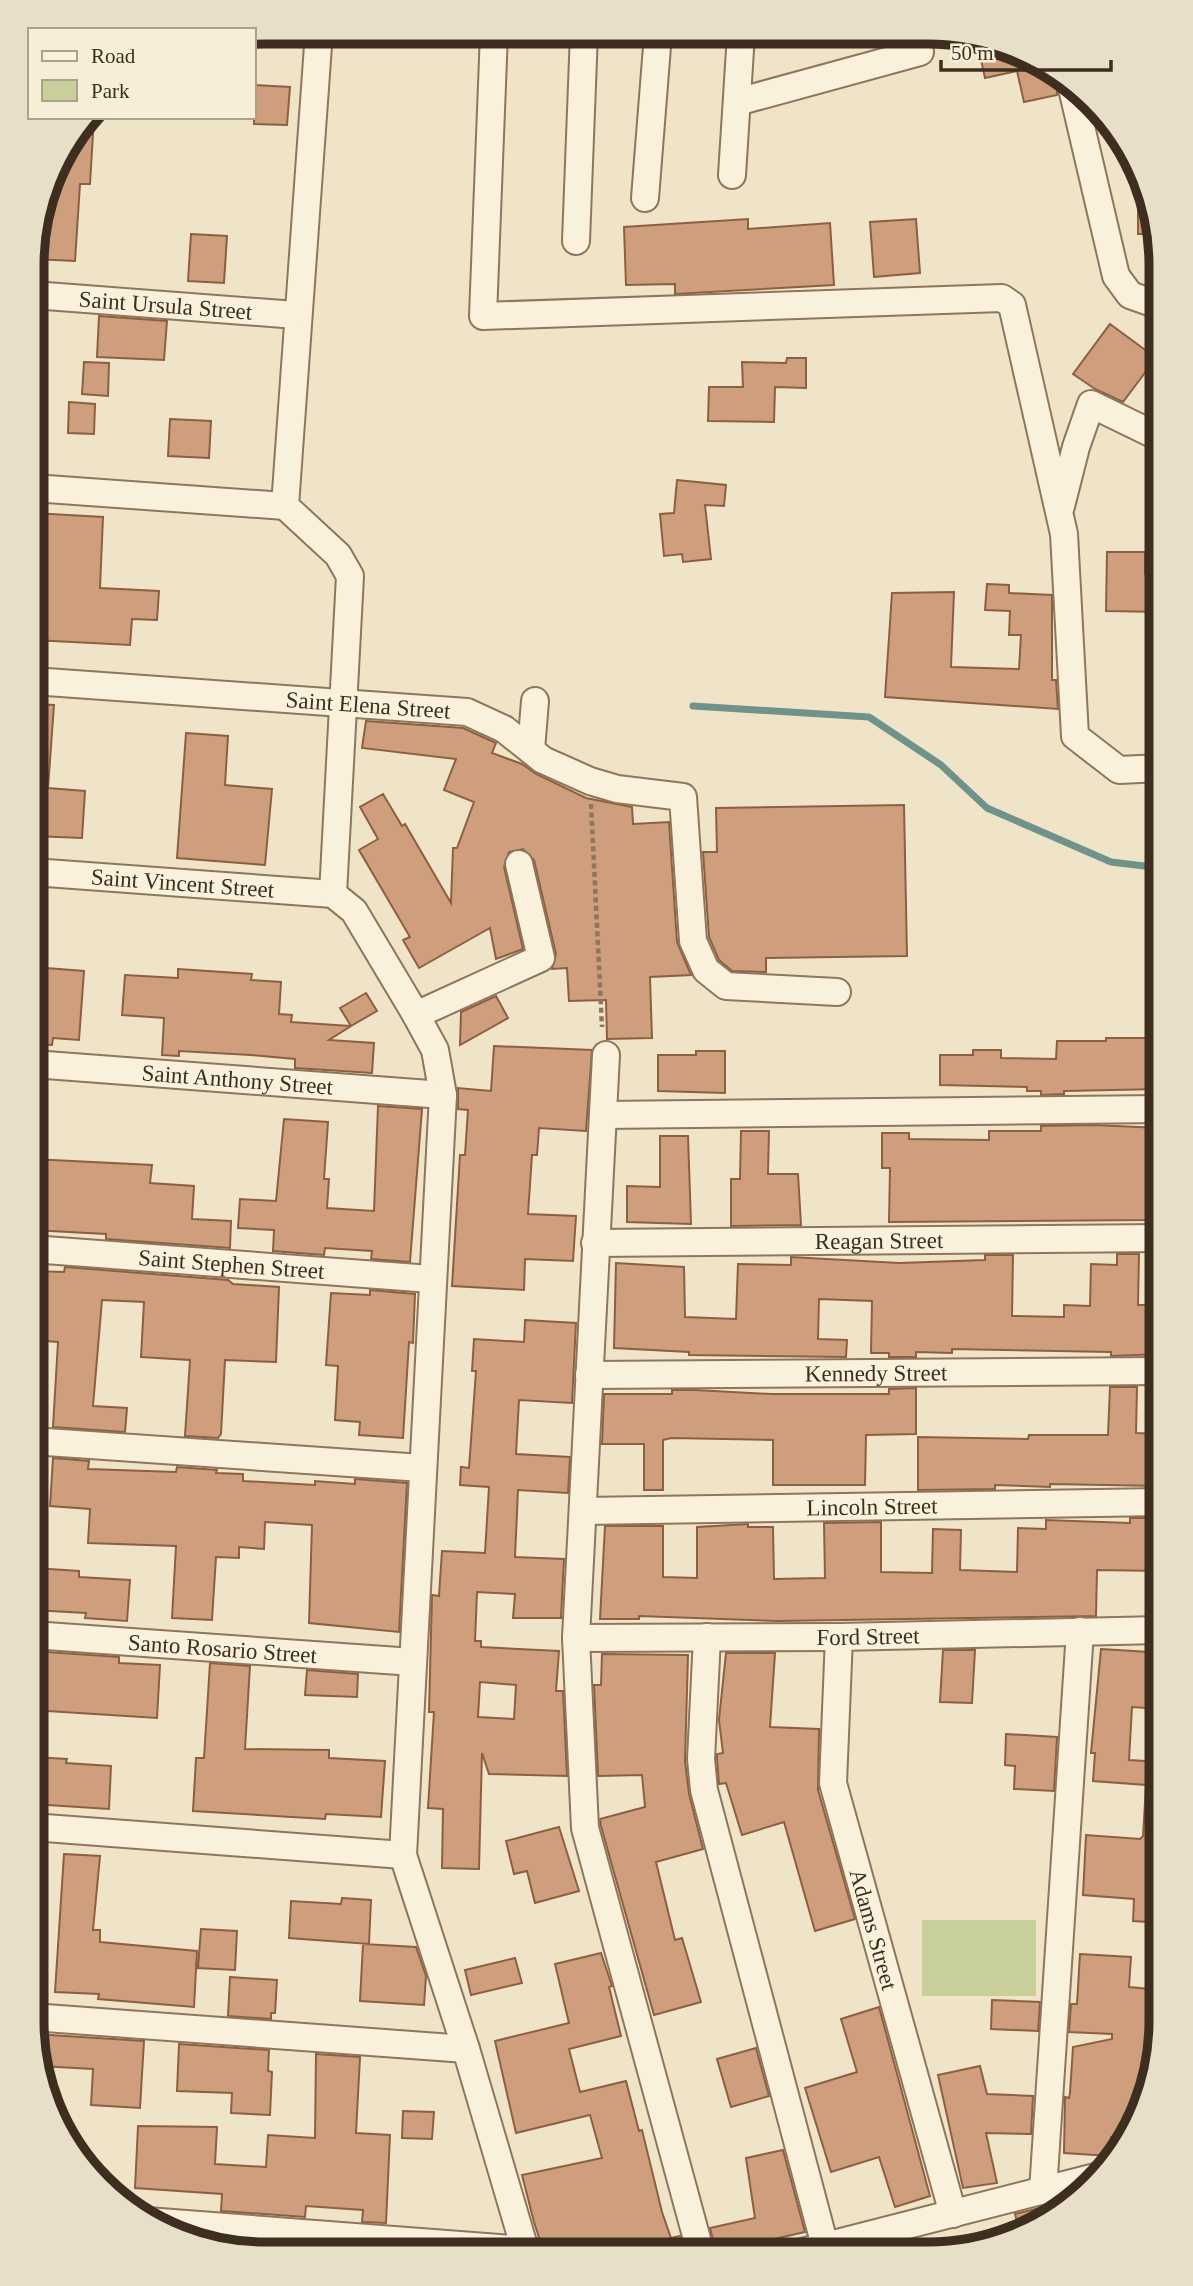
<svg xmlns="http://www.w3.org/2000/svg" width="1193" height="2286" font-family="'Times New Roman',serif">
  <rect width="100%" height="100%" fill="#f0e4c8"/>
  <path fill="#c9cf9b" d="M922,1920H1036V1996H922Z"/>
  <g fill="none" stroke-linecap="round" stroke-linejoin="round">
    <path stroke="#6f938a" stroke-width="7" d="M693,706L869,717L941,765L987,808L1111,862L1161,868"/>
  </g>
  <path fill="#cf9f7d" stroke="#8d5f41" stroke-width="2" fill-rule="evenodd" d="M976,37L1057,77V95L1024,102L1017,71L985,78Z
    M254,85L290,87L287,125L254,124Z
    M90,117H94L90,184H80L75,261L33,259V235L56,161Z
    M1143,181L1149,190L1156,234H1138V182Z
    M748,219V229L830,223L834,285L675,294V284L626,285L624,227Z
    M916,219L920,273L874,277L870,222Z
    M191,234L227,236L224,283L188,281Z
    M99,316L167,321L164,360L97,357Z
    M1110,324L1156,358L1123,402L1095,389L1073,374Z
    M787,358H806V388L775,387L774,422L708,421L709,387H743L742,362L786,363Z
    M84,362L109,363L108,396L82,394Z
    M69,402L95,404L94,434L68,433Z
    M170,419L211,421L209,458L168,456Z
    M677,480L726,485L724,506L705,505L711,559L683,562L682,554L664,556L660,514L674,513Z
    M33,513L103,517L100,588L159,591L157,620L132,619L130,645L34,640L37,585L33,584Z
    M1107,552H1145V574H1161V612L1106,611Z
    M987,584L1009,585V593L1052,595V680H1056L1058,709L885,697L892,593L954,592L951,667L1019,669L1021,635H1009L1010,611L985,610Z
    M33,704L54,705L48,788L85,791L82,838L33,836Z
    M366,721L463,728L496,743L492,753L522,764L536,774L586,798L632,807L633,824L669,822L677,942L691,975L650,977L652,1038L607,1039L606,1000L569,1001L567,968L552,969L556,954L534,860L523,849L509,852L504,867L523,949L496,959L490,928L419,968L403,940L410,937L359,850L378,839L360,807L383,794L402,826L405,824L451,903L453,848H457L474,802L444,790L456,759L362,748Z
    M186,733L228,736L225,785L272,789L265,865L177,858Z
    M904,805L907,956L766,958V972L732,971L719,960L709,937L703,852H717L716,808Z
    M33,967L84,971L79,1040L53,1038L52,1045L33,1044Z
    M178,969L252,974L251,980L281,982L279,1014L292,1015L291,1022L351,1026L329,1040L374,1043L372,1073L295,1068V1059L251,1055L179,1051V1056L162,1055L164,1018L122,1015L125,975L178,978Z
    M366,993L377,1011L351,1026L340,1008Z
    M496,996L508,1018L460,1045L461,1012Z
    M1106,1038H1161V1089L1064,1091V1094L1041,1095V1091H1027V1087L940,1085V1055H973V1050H1001V1058L1056,1059L1057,1041H1106Z
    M494,1046L592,1050L586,1131L539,1128L537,1155H532L528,1214L576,1216L573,1261L525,1259L524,1290L452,1286L460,1155H465L468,1110L458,1109V1088L491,1091Z
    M696,1051H725V1093L658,1091V1055H696Z
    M378,1106L422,1109L410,1262L371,1259L372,1251L325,1248L324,1255L273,1251L274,1230L238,1228L240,1199L276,1201L284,1119L328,1122L324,1179H329L327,1208L374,1211Z
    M1093,1125L1161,1128V1170H1148L1147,1220L889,1222L890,1168H882V1133H909V1139L989,1140V1131H1041V1126Z
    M741,1131H769L768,1174H798L801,1225L731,1226V1179H740Z
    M660,1136H688L691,1224L627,1222V1186L660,1187Z
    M32,1159L152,1165L150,1183L194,1186L192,1219L231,1221L230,1248L106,1239V1234L32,1230Z
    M1117,1254H1139L1138,1305H1161V1354L1111,1356V1352L952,1349V1353L916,1352V1357H889V1353H871L872,1301L819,1299L818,1339L847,1340L846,1357L689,1355V1352L614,1348L616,1263L684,1267L685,1317L736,1319L738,1264L791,1265V1257L899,1263L985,1260V1255H1013L1012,1316L1064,1317V1305L1090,1306L1091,1264L1117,1265Z
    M65,1267L228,1280L233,1284L279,1287L276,1362L225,1360L221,1434L218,1438L185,1436L190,1360L141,1357L144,1302L102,1300L93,1406L127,1408L125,1432L53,1427L58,1342L32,1340V1271L64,1272Z
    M370,1290L415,1294L413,1343L409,1342L403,1438L359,1435L360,1422L335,1420L338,1366L326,1365L331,1293L370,1295Z
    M525,1320L576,1323L572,1403L519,1400L516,1454L570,1457L568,1493L518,1490L515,1557L564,1559L561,1618H513L515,1594L477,1592L475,1641H481V1647L559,1651L556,1691H563L567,1776L489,1774L482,1753L479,1869L442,1868L443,1809L428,1808L434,1712H429L432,1595L439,1596L442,1551L485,1553L489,1487L460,1485L461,1467L469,1468L476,1371H472L474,1339L524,1342ZM480,1682L516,1685L514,1719L478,1717Z
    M1110,1387H1137L1136,1433L1161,1434V1486L1050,1484V1487L995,1485V1489L918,1490V1437L1028,1439L1029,1435H1108Z
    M916,1388V1434L866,1435L865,1485H773V1440L671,1438L663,1440V1490H644V1444H602L604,1394H672V1390H695L771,1394H889V1389Z
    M53,1458L89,1461L88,1469L176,1472L177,1467L217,1470L216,1473L243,1474V1481L315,1485V1481L355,1484V1479L407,1483L399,1632L309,1623L312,1525L265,1522L264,1549L239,1547V1558L216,1557L212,1620L172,1618L176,1546L88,1543L90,1509L50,1506Z
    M1130,1518H1159L1161,1521V1571L1097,1570L1096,1616L778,1621L639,1616V1619H600L605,1526H663V1577L697,1578V1527L748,1524V1527H773L774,1579L825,1578L824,1523L881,1522V1572L932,1573L933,1529L961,1530L960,1570L1017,1572L1018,1528L1046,1529V1520L1130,1523Z
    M34,1568L79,1571V1577L130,1580L127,1621L85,1618L86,1613L32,1610Z
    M1101,1649L1149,1652L1147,1680L1161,1681V1709L1132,1707L1129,1760L1161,1762V1923L1133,1921L1134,1899L1083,1895L1086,1835L1140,1839L1143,1836L1146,1785L1093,1781L1095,1753H1091Z
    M943,1650H975L972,1703L940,1702Z
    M32,1651L119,1657V1663L160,1665L157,1718L32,1710Z
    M726,1653H775L770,1727L819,1729L818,1790L855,1919L815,1931L784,1822L742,1835L726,1783L719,1784L717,1759V1754L723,1753L719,1720Z
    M602,1654L688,1655L685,1761L689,1794L703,1849L656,1862L675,1940L682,1938L701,2002L654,2015L601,1826L600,1819L645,1807L642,1775L598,1776L594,1685H601Z
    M210,1663L250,1666L245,1749L329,1750V1758L385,1761L381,1817L326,1814L325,1819L193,1811L196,1758H204Z
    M307,1670L358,1674L357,1697L305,1695Z
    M1006,1734L1057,1737L1054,1791L1014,1789L1015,1766L1005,1765Z
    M32,1757L67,1759L66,1763L111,1766L109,1809L32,1804Z
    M559,1827L579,1891L535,1903L527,1871L514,1874L506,1841Z
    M64,1854L100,1856L93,1930H100V1942L197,1951L194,2007L98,1999L99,1994L55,1992Z
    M342,1898L371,1900L369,1944L289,1938L291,1901L341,1904Z
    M201,1929L237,1931L235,1970L198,1968Z
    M363,1944L416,1947L426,1976L424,2005L360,2001Z
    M601,1953L612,1986L609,1987L621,2036L569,2049L580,2092L626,2081L639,2131L642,2130L662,2212L671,2238L680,2236L685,2254L544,2253L534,2222L522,2175L602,2158L590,2115L516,2133L495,2041L569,2023L555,1964Z
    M1080,1954L1131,1957L1129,1987L1161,1990V2037L1144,2110L1128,2138L1111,2137L1110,2156L1064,2153L1065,2097L1069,2098L1070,2093L1073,2047L1112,2039V2034L1069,2032L1071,2004H1077Z
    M515,1958L522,1983L471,1995L465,1970Z
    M230,1977L277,1980L275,2013H271V2019L228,2016Z
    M992,2000L1040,2002L1038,2031L991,2029Z
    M879,2007L930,2196L895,2207L879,2157L831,2172L805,2088L857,2072L841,2019Z
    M34,2034L144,2041L140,2108L91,2105L93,2069L39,2066Z
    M179,2044L269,2050L268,2071L272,2072L270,2115L231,2113L232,2093L177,2091Z
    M756,2048L769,2096L731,2107L717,2059Z
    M316,2054L360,2057L356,2133L390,2135L386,2223L362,2222L363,2210L306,2206L305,2217L221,2211L222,2194L135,2188L138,2126L217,2127L215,2164L266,2167L268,2135L315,2138Z
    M980,2066L987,2094L1033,2096L1031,2134L986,2133L997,2183L963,2188L938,2075Z
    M403,2111L434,2112L432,2139L402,2138Z
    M783,2150L805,2232L716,2252L710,2228L755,2218L746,2158Z
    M1068,2201L1069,2205L1058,2215L1020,2234L1015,2214Z
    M194,2240L304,2249L303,2253L234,2252Z"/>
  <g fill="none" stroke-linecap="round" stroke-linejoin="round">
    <g stroke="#8d765c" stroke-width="30">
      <g id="street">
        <path d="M319,32L285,506L338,555L350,576L333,894"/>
        <path d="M494,33L483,316L1002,298L1012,305L1064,534L1075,736L1119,770L1161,768"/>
        <path d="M1071,84L1116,276L1130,295L1161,306"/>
        <path d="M737,102L920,52L916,36"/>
        <path d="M732,175L741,34"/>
        <path d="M645,198L658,34"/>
        <path d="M576,241L584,33"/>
        <path id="s1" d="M33,295L296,315"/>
        <path d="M33,488L285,506"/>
        <path d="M1061,506L1076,447L1091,404L1161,438"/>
        <path id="s2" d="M33,681L467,712L504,729L543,760L590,781L617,789L683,797L693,941L706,970L726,986L837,992"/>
        <path d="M531,750L535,701"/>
        <path id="s3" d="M33,872L333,894"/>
        <path d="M333,894L354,911L416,1015L435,1050L443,1095L403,1855L466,2049L526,2253"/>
        <path d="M416,1015L541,958L519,864"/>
        <path d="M606,1055L576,1638L585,1828L701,2254"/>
        <path id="s4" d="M33,1064L443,1095"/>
        <path d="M603,1115L1161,1109"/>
        <path id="s5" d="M595,1243L1161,1238"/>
        <path id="s6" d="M32,1249L431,1279"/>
        <path id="s7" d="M589,1375L1161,1371"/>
        <path d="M32,1441L422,1468"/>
        <path id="s8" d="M583,1511L1161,1502"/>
        <path id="s9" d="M32,1635L413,1662"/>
        <path d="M707,1637L701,1759L704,1790L825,2246"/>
        <path id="s10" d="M839,1637L833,1783L953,2214"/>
        <path id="s11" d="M576,1638L839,1637L1161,1630"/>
        <path d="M32,1827L403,1855"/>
        <path d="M32,2017L466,2049"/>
        <path d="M1043,2191L1080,1631"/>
        <path d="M147,2221L526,2250"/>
        <path d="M794,2254L1099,2176"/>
      </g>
    </g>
    <path stroke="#8d765c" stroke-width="4.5" stroke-dasharray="5 3.5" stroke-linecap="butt" d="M591,804L602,1027"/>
    <use href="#street" stroke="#faf1dc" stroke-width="26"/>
  </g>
  <g text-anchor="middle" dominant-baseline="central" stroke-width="6" stroke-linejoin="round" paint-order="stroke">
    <g font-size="23" fill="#3d2e20" stroke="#f7eed8">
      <text stroke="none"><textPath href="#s1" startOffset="133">Saint Ursula Street</textPath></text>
      <text stroke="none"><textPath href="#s2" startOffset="336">Saint Elena Street</textPath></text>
      <text stroke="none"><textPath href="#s3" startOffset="150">Saint Vincent Street</textPath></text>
      <text stroke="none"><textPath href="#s4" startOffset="205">Saint Anthony Street</textPath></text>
      <text stroke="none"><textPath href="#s5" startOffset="284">Reagan Street</textPath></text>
      <text stroke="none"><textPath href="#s6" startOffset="200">Saint Stephen Street</textPath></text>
      <text stroke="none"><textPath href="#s7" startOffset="287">Kennedy Street</textPath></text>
      <text stroke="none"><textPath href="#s8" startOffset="289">Lincoln Street</textPath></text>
      <text stroke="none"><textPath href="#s11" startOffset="292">Ford Street</textPath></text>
      <text stroke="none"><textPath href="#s9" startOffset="191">Santo Rosario Street</textPath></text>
      <text stroke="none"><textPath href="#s10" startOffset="298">Adams Street</textPath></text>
    </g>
  </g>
  <path d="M0 0H1193V2286H0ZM265 44H928A221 221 0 0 1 1149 265V2021A221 221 0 0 1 928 2242H265A221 221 0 0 1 44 2021V265A221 221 0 0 1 265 44Z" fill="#e8dfc9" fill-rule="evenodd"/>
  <path fill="none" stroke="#3d2e20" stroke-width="9" d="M265 44H928A221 221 0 0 1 1149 265V2021A221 221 0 0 1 928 2242H265A221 221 0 0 1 44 2021V265A221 221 0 0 1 265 44Z"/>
  <rect x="28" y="28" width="228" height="91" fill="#f7eed8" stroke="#ada18e" stroke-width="2"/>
  <rect x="42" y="51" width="35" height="10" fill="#faf1dc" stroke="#ada18e" stroke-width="2"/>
  <text x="91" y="63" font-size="21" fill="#3d2e20">Road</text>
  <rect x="42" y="80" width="35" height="21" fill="#c9cf9b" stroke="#ada18e" stroke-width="2"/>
  <text x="91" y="98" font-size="21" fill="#3d2e20">Park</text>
  <path d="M941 60v10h170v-10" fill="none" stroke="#3d2e20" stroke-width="3.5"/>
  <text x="951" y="60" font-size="21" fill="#3d2e20" stroke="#f7eed8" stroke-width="5" paint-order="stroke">50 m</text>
</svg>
